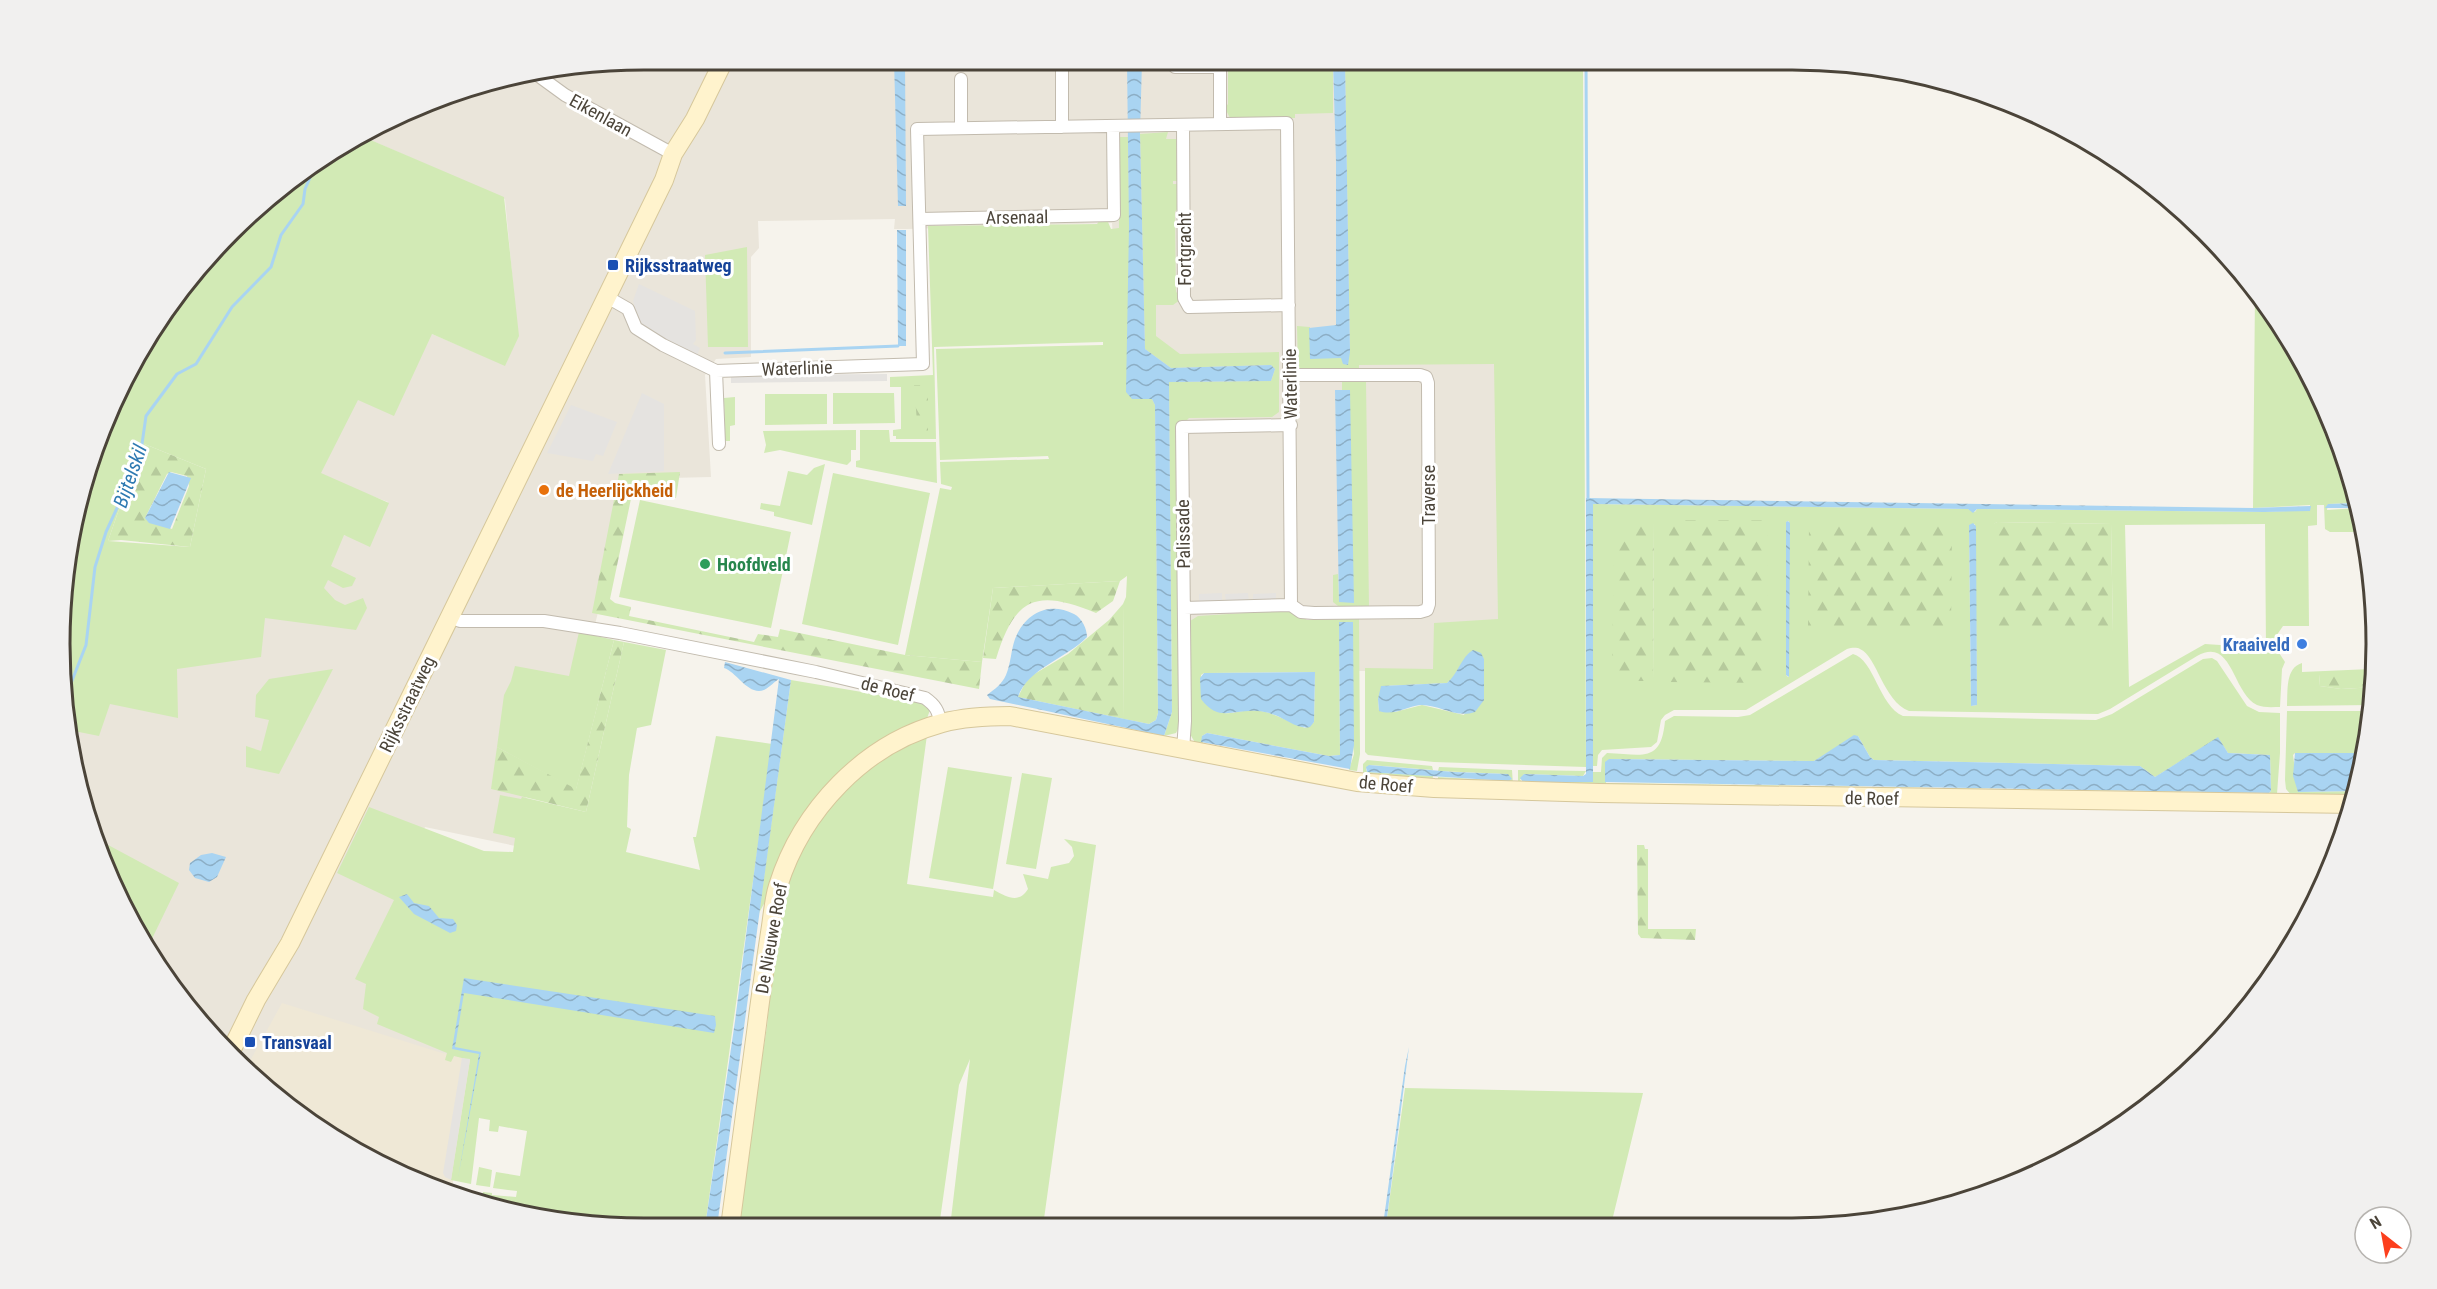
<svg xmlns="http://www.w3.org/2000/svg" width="2437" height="1289" font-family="'Roboto Condensed',sans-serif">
  <defs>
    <pattern id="forest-firs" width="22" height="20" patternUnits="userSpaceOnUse" patternTransform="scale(1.5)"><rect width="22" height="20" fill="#d2eab5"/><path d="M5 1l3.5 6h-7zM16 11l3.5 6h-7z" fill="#b6ca9c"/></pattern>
    <pattern id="water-waves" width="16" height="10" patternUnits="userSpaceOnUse" patternTransform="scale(1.5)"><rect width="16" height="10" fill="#a9d4f2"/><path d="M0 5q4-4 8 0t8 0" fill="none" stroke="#8caec5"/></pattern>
  </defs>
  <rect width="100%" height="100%" fill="#f6f3ec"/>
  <path fill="#eae5da" d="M645,60L1339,61L1517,353L1520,629L1437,671H1358L1138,627L1112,223L907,229H894L895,219L758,221L759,248L751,257V357L716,359L705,375L711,477L628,479L601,601L579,686L526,787L525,848L425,827L369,981L459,1048L386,1169L289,1108L231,1058L159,970L120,903L80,795L69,731L99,729L107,702L171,663L263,615L334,604L320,589L340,534L369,542L388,502L317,475L357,397L432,334L505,365L518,337L505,199L359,135L456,91L531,71Z"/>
  <path fill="#efe8d6" d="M282,1003L442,1053L474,1058L451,1193L386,1169L289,1108L245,1070Z"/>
  <path fill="#d2eab5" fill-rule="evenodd" d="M1225,61H1333V113L1295,114V118H1230L1225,108L1228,104V69Z
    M1345,61H1583L1586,767L1434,762L1368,755L1365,752V668L1433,669L1434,623L1498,619L1494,364L1359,365V371L1298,369L1297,326L1310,327V359L1350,352ZM1469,653L1484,659L1483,669L1464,715L1422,705L1395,712L1379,711L1378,699L1383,686L1447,683L1453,678Z
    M1168,132L1166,139H1178V181H1173V184H1178V208L1175,212L1176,291L1180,300L1173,305H1156V336L1180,354L1279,352V412L1272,417L1189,418L1185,422H1177L1180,725L1176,733L1164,736L1172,712L1169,382L1271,381L1275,369L1271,365L1171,368L1145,349L1140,134Z
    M359,135L504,197L519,336L505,366L432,334L394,416L358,400L321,473L389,503L370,547L344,535L331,566L356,578L352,586L343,588L328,580L324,588L335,600L345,605L363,598L367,608L356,630L265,618L261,657L177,669L178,718L110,704L99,736L69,730C66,714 62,697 61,681C55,526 104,380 204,260C217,245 235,231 250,217C281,188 320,153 359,135ZM142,443L206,469L190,547L108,541Z
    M1118,137H1128L1132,399H1152L1155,405L1158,713L1156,720L1149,724L1124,719L1123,604L1126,597L1127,576L1120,581L993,588L982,662L905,655L940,488L951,490L952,487L941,484L940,462L1049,459L1048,456L940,460L936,349L1103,345V342L934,347L936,439H896V436H893V430L901,429V387H890V377L933,375L928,226L1097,224L1100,220L1108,222L1111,229L1119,228Z
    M747,247L748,347H708L705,255Z
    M2255,292L2299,353L2346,457L2357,503L2328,504L2327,510L2358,508L2364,532H2330L2325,529L2324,505H2317V525L2308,526L2309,626H2283L2272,642L2285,662L2282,669L2280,707C2273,707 2264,708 2257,705C2232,693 2233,636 2197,656L2110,709L2098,714L1909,711C1883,701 1877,656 1860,649C1856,647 1851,648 1847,649L1746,710H1674L1665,715L1661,720L1657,742L1651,747L1602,750L1598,755L1597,766H1593V504L1968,509L1975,512L1977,509L2264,512L2310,510V505L2253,508ZM1789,521V677H1788L1786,675V522ZM1614,522H1654L1653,681ZM1997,522L2111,524L2113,632L1994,524ZM1975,524L1977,705L1971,706L1969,525ZM2265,524L2266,648L2205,644L2129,687L2125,525Z
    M1366,381L1369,606H1338L1333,602V575L1338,574L1339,602L1349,390H1342V382Z
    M833,393H894L895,423L833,424Z
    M765,394H827V424L765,425Z
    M735,397V425L730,426V441H725L724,398Z
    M856,430V450H851V461L847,465L780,450L764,453L766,445L763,431Z
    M860,430H889L890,442H936L937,483L856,467V461L860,460Z
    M825,464L812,525L774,516V512L760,509L761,503L780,506L788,471L807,475L814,468Z
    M833,473L930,493L898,645L802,624Z
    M640,500L791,532L771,628L619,597Z
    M1290,610L1307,620L1359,619L1360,754L1357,771L1349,770L1354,754L1339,623L1340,755L1329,756L1207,733L1202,736L1203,743L1197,746L1190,734V621L1198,616ZM1315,672L1314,722L1305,728C1290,723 1277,714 1261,711C1233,707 1230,724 1203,701L1201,675L1204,673Z
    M579,632L614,640L576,790L497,747L504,695L511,681L515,666L569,676Z
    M624,642L666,650L651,725L637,728L629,775L627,827L631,829L626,852L700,870L693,837H696L716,736L772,744L705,1227L607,1228L494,1209L481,1205L483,1192L492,1193V1195L516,1197L517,1191L493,1188L496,1172L520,1176L527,1131L499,1126L498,1132L489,1131L490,1120L479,1118L471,1184L451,1180L470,1060L454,1056L451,1062L445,1060L447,1053L377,1024L379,1017L363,1009L366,984L355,979L394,900L337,873L369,807L484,851L513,852L515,838L493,833L500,795L521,799L522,797L586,812Z
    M1853,654C1874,659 1879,706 1903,716L2096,720L2112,714L2203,659L2212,658L2217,661L2247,706L2259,712L2280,713V753L2277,794L1518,787V770L1586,771L1583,776L1524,774L1520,780L1523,782H1592L1593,772H1601L1602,758L1607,753C1642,754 1661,764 1665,721L1674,716L1738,717L1750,715ZM1858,736L1870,757L1874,760L2140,766L2155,777L2218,738L2228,753L2270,755L2271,791L2269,793L1606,783L1609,759L1814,761Z
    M2371,660H2375V674L2319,675L2320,686L2341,689L2375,687L2372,705L2287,706C2288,691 2285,668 2302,663V672L2371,669Z
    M333,669L279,774L246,767V746L261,751L269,720L255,717L256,695L269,679Z
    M791,680L927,703L930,710L925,724L857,761L772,889L759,913Z
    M2287,711H2371L2364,753H2295L2293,755L2298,792L2358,791L2357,797L2292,796L2286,789L2285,780Z
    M927,735L907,884L993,897L994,890C1007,897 1019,904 1028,889L1023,874L1048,879L1051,867L1069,863L1074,856L1072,847L1064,839L1096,845L1043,1226L950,1227L970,1059L959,1085L939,1227H736L767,1026L778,909L785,878L813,824L866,767Z
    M1367,760L1432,766L1433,770L1370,765L1366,769L1367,772L1433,776L1432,783L1363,775V764Z
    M948,767L1012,777L993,889L929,878Z
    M1439,767L1512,770L1513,785L1438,783V777L1508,781L1506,774L1438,771Z
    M1022,773L1052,778L1036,869L1006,864Z
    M97,839L179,883L147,949L120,903Z
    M1405,1088L1643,1093L1611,1225H1386Z
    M479,1167L492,1170L490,1187L476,1185Z"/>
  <path fill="url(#forest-firs)" fill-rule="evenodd" d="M914,385H928V433L918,434Z
    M142,443L206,469L190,547L121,540L108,541ZM171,472L187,476L189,486L172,529L145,518L167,474Z
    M680,472L676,498L634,491L632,494L610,599L615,603L631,607L629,616L754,642L758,634L778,637L780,629L905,655L982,662L979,689L592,613L619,474Z
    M1669,520H1768L1767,683L1668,682Z
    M1614,521L1654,522L1653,681H1612Z
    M1997,522L2111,524L2113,632L1994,628L1993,524Z
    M1809,524H1952L1951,631H1808Z
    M1120,581L1113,601L1096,613C1037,589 1015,596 996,659L983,658L993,588Z
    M1123,604L1124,719L1018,697L1025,683L1031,676L1068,654L1109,620Z
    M614,640L624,642L586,812L491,789L497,747L576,789Z
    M2375,673V687L2341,689L2320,686L2319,674Z
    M1637,845H1644L1645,849H1648V929H1696L1695,940L1641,938L1638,934Z"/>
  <path fill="#e5e3e0" d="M639,284L695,311L696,340L693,344L700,348L697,355L641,327L633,301Z
    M887,374V381L731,383V375Z
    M642,393L664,404V471L608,474Z
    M571,405L617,422L603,456L596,454L593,461L547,453Z
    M1222,593V603H1199V594Z
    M1248,593L1249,602L1226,603L1225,594Z
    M1276,593V602H1253V594Z
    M462,1058L470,1059L451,1180L445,1177L443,1173Z"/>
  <path fill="url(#water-waves)" d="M894,60H905L906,206H898Z
    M1127,61H1142L1140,134L1145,349L1171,368L1271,365L1275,369L1271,381L1169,382L1172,712L1164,736L990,699L987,695C995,689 1002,684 1006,675C1011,663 1011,650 1015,639C1025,613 1049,601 1074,614C1082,618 1087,629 1087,637C1066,659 1028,668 1018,697L1149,724L1156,720L1158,713L1155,405L1152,399H1132L1126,392L1129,227Z
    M1333,61H1345L1350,352L1348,365L1343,364L1341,358L1310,359L1309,328L1336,325V162Z
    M897,230H906V346H898Z
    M1335,390H1350L1354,603L1339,602Z
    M169,472L191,478L170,529L149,523L145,518Z
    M1586,498L2253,508L2311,506L2310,511L2264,512L1977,509L1973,513L1968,509L1593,504V782H1523L1520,778L1524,774L1583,776L1586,774Z
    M2357,503L2358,508H2325L2328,504Z
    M1788,521L1790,523L1789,677L1786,675V522Z
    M1973,523L1976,526L1977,705L1971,706L1969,525Z
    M1339,622H1353L1354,745L1350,769L1201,742L1202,736L1207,733L1329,756L1340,755Z
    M1473,650L1481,653L1484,659V700L1475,712C1456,719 1439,704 1420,705C1406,707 1394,716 1379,711L1378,699L1381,686L1447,683C1458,674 1461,657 1473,650Z
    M725,662L791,680L717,1227H705L735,1021L779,679C775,681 770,687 764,690C748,696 737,672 724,668Z
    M1315,672L1314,722L1310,727C1298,730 1286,719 1275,715C1269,713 1263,711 1257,711C1233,709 1219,723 1201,699L1200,678L1204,673Z
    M1854,735L1858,736L1870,757L1874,760L2140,766L2155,777L2218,737L2228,753L2270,755L2271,791L2269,793L1605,782V762L1609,759L1814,761Z
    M2295,753H2364L2358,791L2298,792L2293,776Z
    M1369,765L1454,772L1508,774L1512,779L1508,781L1367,772L1366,767Z
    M212,853L226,857L217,877L209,882L195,878L189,870L190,863L201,855Z
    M407,894L414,903L429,906L439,918L453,919L457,925L456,931L450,933L414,914L399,897Z
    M464,978L715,1016L716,1025L714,1033L464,993L455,1047L481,1052L458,1178L479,1054L452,1049Z
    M1409,1047L1386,1225H1383L1405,1066Z"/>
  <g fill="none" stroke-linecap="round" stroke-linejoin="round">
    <path stroke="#a9d4f2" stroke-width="3" d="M1586,61L1588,498
      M725,353L898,346
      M64,701L86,645L95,567L106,532L140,458L146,416L177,374L196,364L232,307L271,267L281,235L303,204L305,189L313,171L321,159"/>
    <g stroke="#c2bbae" stroke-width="14">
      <path id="street" d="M1062,60V127
        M1175,67H1220V124
        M532,71L565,95L673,154
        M1183,125L1184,298L1189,307L1289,305
        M961,128V79
        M920,219L1114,215L1113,126
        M607,297L628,309L636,328L663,345L716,371L719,444
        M716,371L923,364L917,129L1287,123L1291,605L1184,608
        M1291,375H1420L1426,377L1428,383L1429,604L1427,610L1420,612L1314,613L1301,612L1291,605
        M450,617L460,621H544L620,633L816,672L925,698C935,705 939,711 940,723
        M1183,750L1185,721L1182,427L1291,425"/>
    </g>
    <g stroke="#d6c79b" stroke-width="20">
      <path id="secondary" d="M229,1055L256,1000L290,943L664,180L673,154L695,119L724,60
        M730,1227C739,1160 748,1092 757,1025C761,992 766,959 771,926C773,913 774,898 778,886C802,810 864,744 942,723C965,717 987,716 1010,716L1357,782L1434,788L1599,793L2354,804"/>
    </g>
    <use href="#street" stroke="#fff" stroke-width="12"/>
    <use href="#secondary" stroke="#fff3cd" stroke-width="18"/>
  </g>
  <g fill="#1a4fb4" stroke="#fff" stroke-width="2">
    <rect x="607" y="259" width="12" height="12" rx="3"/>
    <rect x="244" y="1036" width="12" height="12" rx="3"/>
  </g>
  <circle fill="#e8710a" stroke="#fff" stroke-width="2" cx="544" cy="490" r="6"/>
  <circle fill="#2e9e5b" stroke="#fff" stroke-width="2" cx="705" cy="564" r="6"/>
  <circle fill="#3f7fe0" stroke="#fff" stroke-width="2" cx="2302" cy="644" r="6"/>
  <g text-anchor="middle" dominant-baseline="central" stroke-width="6" stroke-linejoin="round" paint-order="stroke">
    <g font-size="18" fill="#4b4439" stroke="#fff">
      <text transform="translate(601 115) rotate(29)">Eikenlaan</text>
      <text transform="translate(1017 217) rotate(-1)">Arsenaal</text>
      <text transform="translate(1184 249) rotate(-90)">Fortgracht</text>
      <text transform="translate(797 368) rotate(-2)">Waterlinie</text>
      <text transform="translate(1290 384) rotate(-91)">Waterlinie</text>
      <text transform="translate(1428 495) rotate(-90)">Traverse</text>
      <text transform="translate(1183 534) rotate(-91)">Palissade</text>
      <text transform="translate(888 689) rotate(14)">de Roef</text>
      <text transform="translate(407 704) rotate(-64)">Rijksstraatweg</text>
      <text transform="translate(1386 784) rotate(5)">de Roef</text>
      <text transform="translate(1872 798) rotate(1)">de Roef</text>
      <text transform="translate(771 938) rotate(-80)">De Nieuwe Roef</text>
    </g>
    <g font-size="18" font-weight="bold" fill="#164399" stroke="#fff" text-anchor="start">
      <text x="625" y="265">Rijksstraatweg</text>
      <text x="262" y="1042">Transvaal</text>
    </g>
    <g font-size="18" font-weight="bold" fill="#c56008" stroke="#fff" text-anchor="start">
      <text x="556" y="490">de Heerlijckheid</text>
    </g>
    <g font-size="18" font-weight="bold" fill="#27864d" stroke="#fff" text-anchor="start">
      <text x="717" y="564">Hoofdveld</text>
    </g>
    <g font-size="18" font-weight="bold" fill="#366cbe" stroke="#fff" text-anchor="end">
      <text x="2290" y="644">Kraaiveld</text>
    </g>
    <g font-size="20" font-style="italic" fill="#2e7ab2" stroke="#fff">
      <text transform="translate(130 476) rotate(-71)">Bijtelskil</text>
    </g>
  </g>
  <path d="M0 0H2437V1289H0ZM644 70H1792A574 574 0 0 1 2366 644V644A574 574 0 0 1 1792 1218H644A574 574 0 0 1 70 644V644A574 574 0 0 1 644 70Z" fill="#f1f0ef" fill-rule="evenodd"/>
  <path fill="none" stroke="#4b4439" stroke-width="3" d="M644 70H1792A574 574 0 0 1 2366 644V644A574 574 0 0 1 1792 1218H644A574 574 0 0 1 70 644V644A574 574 0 0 1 644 70Z"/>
  <g transform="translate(2383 1235) rotate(329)"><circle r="28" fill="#ffffff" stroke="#b7b4b0" stroke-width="1.5"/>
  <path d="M0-4.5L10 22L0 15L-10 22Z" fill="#fc3f1d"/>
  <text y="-9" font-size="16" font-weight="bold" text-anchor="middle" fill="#4b4439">N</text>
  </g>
</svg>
